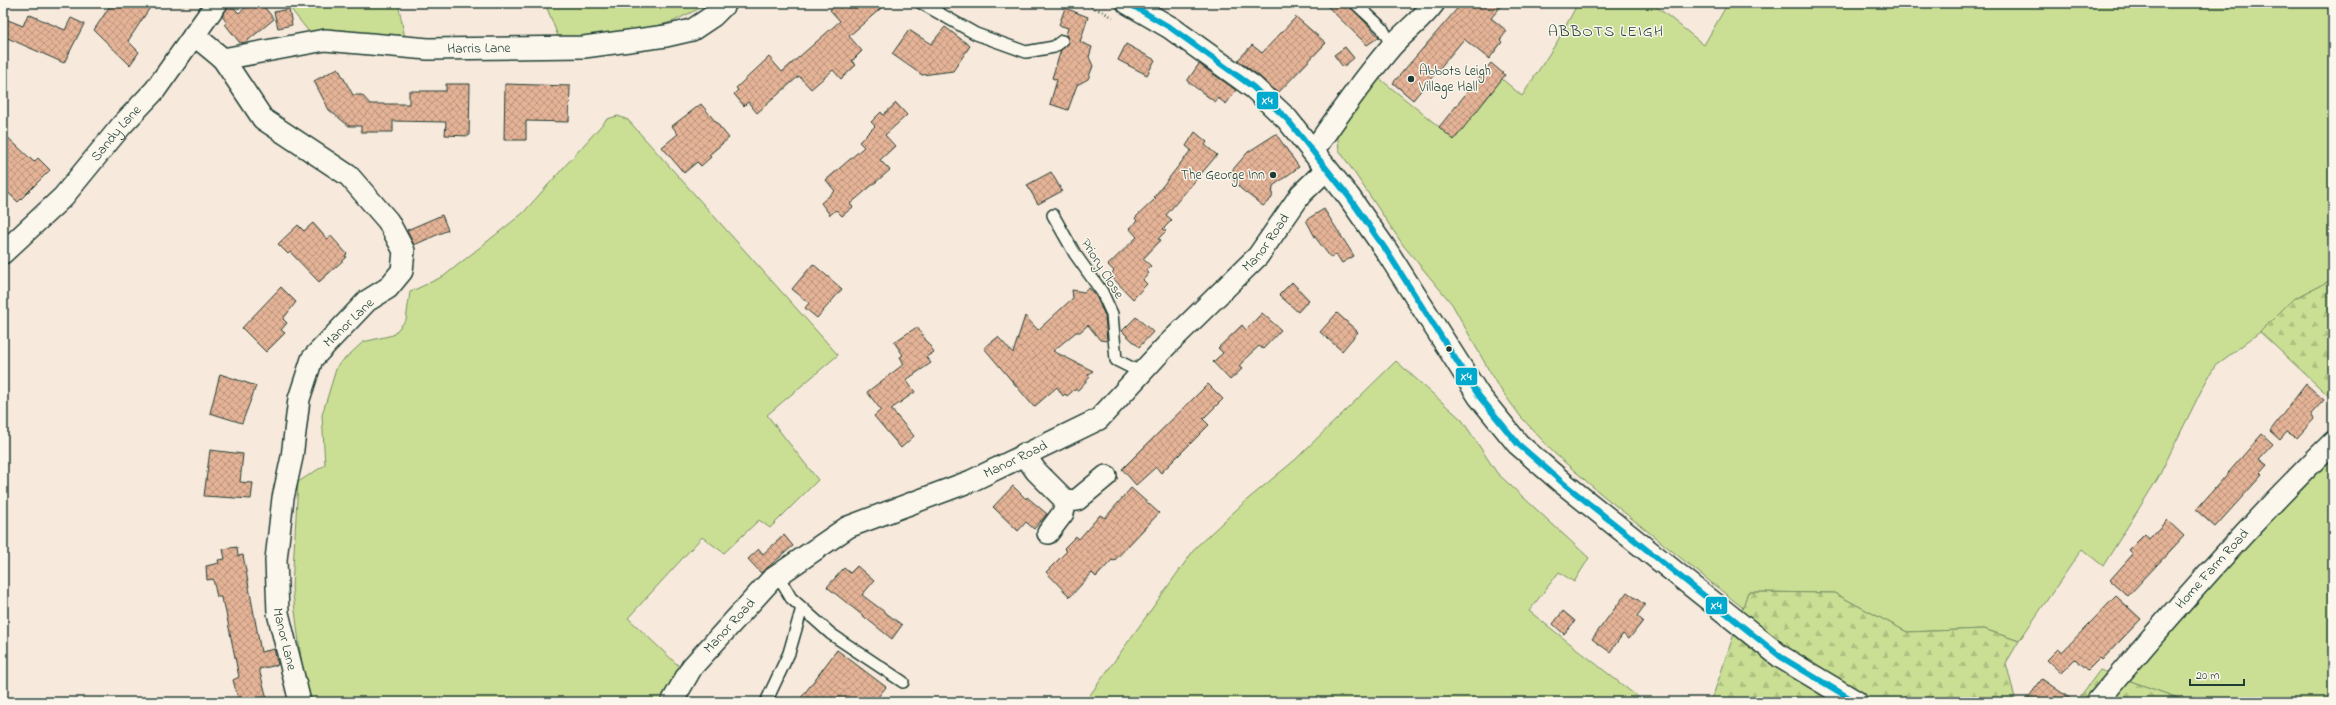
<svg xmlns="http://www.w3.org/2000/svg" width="2336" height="705" font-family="'Indie Flower',sans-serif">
  <defs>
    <pattern id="forest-firs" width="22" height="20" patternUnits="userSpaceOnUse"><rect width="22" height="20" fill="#cadf94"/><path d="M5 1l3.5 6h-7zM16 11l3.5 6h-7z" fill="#adc080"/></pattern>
    <pattern id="building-cross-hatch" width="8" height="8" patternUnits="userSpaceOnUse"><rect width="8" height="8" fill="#e5b396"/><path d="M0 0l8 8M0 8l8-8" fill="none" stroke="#b9937b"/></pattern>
  </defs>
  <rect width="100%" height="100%" fill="#f7e9db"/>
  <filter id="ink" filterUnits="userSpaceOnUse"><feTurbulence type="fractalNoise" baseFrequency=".025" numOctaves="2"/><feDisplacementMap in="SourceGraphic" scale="8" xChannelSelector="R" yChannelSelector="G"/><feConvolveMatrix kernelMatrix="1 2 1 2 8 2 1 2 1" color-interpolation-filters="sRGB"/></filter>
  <g filter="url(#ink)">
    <path fill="#cadf94" stroke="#748e64" d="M286,3H398L406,43L313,37Z
      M545,3H710L674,21L629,34L560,41Z
      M1578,3H1652L1704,45L1728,3H2333V279L2292,300L2260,332L2215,366L2203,387L2158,478L2103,566L2082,549L2019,641L1984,629L1907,632L1834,593L1748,592L1743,608L1600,493L1554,453L1521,417L1496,383L1452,304L1403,245L1339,150L1337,130L1379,78L1454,139L1502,79L1522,96L1557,42Z
      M618,116L628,120L838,355L767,415L818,480L770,528L759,520L724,553L702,537L628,618L682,669L663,702H310L305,690L292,587L298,482L325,465L322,415L337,366L363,342L393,335L406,320L410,292L444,276L523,213L607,119Z
      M1396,361L1462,420L1497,473L1589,558L1574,582L1559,572L1529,611L1644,702H1085L1196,547L1248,499L1295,460Z
      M2333,451V702H2189L2125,679Z"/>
    <path fill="url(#forest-firs)" stroke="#748e64" d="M2333,279V400L2260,332L2292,300Z
      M1748,592L1834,593L1907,632L1984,629L2019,641L2006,663L2016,702H1711Z
      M2100,670L2189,702H2076Z"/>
    <path fill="url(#building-cross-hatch)" stroke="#1f3d34" d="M112,3H153L128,41L139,52L130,65L94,30Z
      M229,3L239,13L251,3H261L274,19L246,42L240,43L225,24L227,23L222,16Z
      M838,3H887L849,36L862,51L852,61L856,65L841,79L833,70L811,89L799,76L757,113L748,102L744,106L734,94L738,90L736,88L769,57L782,72L840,21L830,10Z
      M1324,3H1347L1379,37L1367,45Z
      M1462,3H1504L1491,18L1507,31L1500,40L1502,42L1489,59L1464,39L1413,100L1393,83Z
      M1065,8L1088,17L1080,42L1092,47L1089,57L1093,66L1088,79L1077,85L1068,110L1050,104L1057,80L1052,78L1061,50L1069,43L1066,35L1068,28L1059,25Z
      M289,9L292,25L278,28L274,12Z
      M28,14L65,30L71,18L84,24L64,63L3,36V18L23,26Z
      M1296,17L1326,43L1278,93L1260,77L1238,60L1252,45L1262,53Z
      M945,27L970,46L953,71L922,75L892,54L909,30L931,44Z
      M1126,44L1155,60L1147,75L1118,60Z
      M1345,47L1354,58L1343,67L1334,55Z
      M1491,63L1505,75L1454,140L1439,127Z
      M1199,64L1236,90L1226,104L1218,98L1215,102L1187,81Z
      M338,68L353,95H362L370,104H409V91H446V84H470L469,136L445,135L446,122L393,121V132H361V126H349L329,110L314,81Z
      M505,84L570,86L569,122L526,121V140H504Z
      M896,103L907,115L885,135L895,146L880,160L890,170L850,204L853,207L842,216L836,210L830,215L821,203L835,191L826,180L864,147L859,142L875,126L871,122L881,112L883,115Z
      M701,104L729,138L709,155L711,157L701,166L697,162L684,173L662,147L678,134L672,126Z
      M1195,132L1207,142L1205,145L1217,155L1166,215L1172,220L1163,229L1166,231L1158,239L1161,240L1143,259L1151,266L1146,271L1149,273L1143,280L1147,284L1133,299L1110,275L1114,271L1108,265L1137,237L1129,228L1137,221L1135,218L1156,198L1154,197L1191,150L1186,146Z
      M3,133L34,162L38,158L50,170L18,202L3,188Z
      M1276,134L1299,167L1273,186L1272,198L1263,206L1241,189L1229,174L1248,152Z
      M1051,172L1062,191L1038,204L1027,185Z
      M1324,209L1354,256L1342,263L1336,254L1331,258L1315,237L1306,220Z
      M442,215L448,230L414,245L407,230Z
      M313,223L327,239L331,236L347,254L345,256L347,257L319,282L290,252L288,254L278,244L298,225L304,231Z
      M813,264L842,289L817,318L805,308L809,303L792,289Z
      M1292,282L1309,300L1298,312L1279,295Z
      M281,287L296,302L283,319L287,323L281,330L285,333L266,352L242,328Z
      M1089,288L1096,296L1105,316L1107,341L1100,340L1088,325L1080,332H1076L1053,351L1093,371L1088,375L1090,377L1078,390H1074L1067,396L1065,394L1063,396L1057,387L1034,407L984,348L998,337L1013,353L1025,316L1038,330L1073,298L1072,290L1084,292Z
      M1262,313L1281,330L1263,349L1259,346L1248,356L1239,366L1242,369L1230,380L1213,362L1223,353L1218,348L1242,325L1246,330Z
      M1337,313L1358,332L1342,351L1320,332Z
      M1136,317L1153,332L1139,347L1122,331Z
      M917,327L934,352L926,357L931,363L906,380L915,392L891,409L914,436L901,448L874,416L881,410L867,392L904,364L900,357L903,355L894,342Z
      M220,374L256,386L242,423L210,413Z
      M1208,384L1223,399L1203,419L1209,425L1161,473L1156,467L1136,485L1122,469Z
      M2306,384L2324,400L2311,414L2314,419L2297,438L2287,432L2280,440L2270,431Z
      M2262,434L2273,444L2259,459L2267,465L2260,473L2262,475L2215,527L2196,510Z
      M210,450L243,454L240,482L253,483L251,499L204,496Z
      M1013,486L1026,499L1027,497L1047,514L1034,529L1026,522L1018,531L993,507Z
      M1131,488L1159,513L1114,561L1112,560L1096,577L1092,573L1070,597L1046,572L1067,551L1064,548L1076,536L1079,539L1100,515L1105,518Z
      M2167,520L2184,536L2128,596L2110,580L2133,554L2129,550L2145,534L2149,539Z
      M784,535L793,546L761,573L748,559L759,549L763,554Z
      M237,547L238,556L243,555L261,652L274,649L278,665L259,669L268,702H239L233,680L239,677L224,603H222L221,597H217L213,579L207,580L206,566L219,563L218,560L225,559L223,549Z
      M857,566L874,581L862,595L902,625L892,639L827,587L844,568L850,573Z
      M1627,592L1645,605L1637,616L1643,621L1629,639L1623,634L1610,652L1592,639Z
      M2116,596L2141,619L2102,660L2100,658L2088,670L2075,659L2061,673L2047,660L2058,649L2062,652Z
      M1563,611L1575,621L1564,634L1553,624Z
      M837,650L886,687L874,702H798Z
      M2042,679L2075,702H2025Z"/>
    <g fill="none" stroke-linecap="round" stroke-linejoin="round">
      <g stroke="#1f3d34" stroke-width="14">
        <path id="service" d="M921,3L976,34L1026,52L1054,47L1062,41
          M1355,3L1382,28L1392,46
          M1053,215L1075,254L1102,292L1112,314L1116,360L1142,373
          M778,576L791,598L831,634L903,682
          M766,702L789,653L802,608"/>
      </g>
      <g stroke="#1f3d34" stroke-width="24">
        <g id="minor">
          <path id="s1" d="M194,35L223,59L263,119L349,176L388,221L404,251L402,271L388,288L367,301L312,359L299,399L292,457L283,498L276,560L278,613L300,702"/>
          <path id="s2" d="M223,59L325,40L428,49L584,47L666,36L692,30L713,16L726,3"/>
          <path d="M1314,150C1338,115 1363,80 1391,47C1405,31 1422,20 1434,3"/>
          <path id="s3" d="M3,253L63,197L122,125L155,90L217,3"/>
          <path d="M1024,454L1036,471L1066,501"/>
          <path d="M1048,533L1063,513L1066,501L1077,500L1106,476"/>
          <path id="s4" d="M672,702L692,667L771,580L848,527L971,481L1099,419L1166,346L1258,256L1301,194L1327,169"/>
          <path id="s5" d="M2097,702C2172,612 2249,524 2333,442"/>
        </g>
      </g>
      <g stroke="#1f3d34" stroke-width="25">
        <path id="primary" d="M1128,3L1171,28L1253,87L1287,119L1349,197L1386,250L1479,396L1518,444L1563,483L1781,657L1856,702"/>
      </g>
      <path stroke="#1f3d34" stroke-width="2.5" stroke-dasharray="1 3" stroke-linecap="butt" d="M1084,3L1113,17"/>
      <use href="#service" stroke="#fbf7ec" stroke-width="11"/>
      <use href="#minor" stroke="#fbf7ec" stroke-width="21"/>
      <use href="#primary" stroke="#fbf7ec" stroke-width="22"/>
      <g stroke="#fbf7ec" stroke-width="9">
        <path id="bus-1" d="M1128,3L1171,28L1253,87L1287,119L1349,197L1386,250L1479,396L1518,444L1563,483L1781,657L1856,702"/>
      </g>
      <use href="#bus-1" stroke="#00a9ce" stroke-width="6"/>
    </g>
  </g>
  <g fill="#1f3d34" stroke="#fbf7ec" stroke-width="1.5">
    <circle cx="1411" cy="79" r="4"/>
    <circle cx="1273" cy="175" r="4"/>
    <circle cx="1449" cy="349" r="3.5"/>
  </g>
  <g text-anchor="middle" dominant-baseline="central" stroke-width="3" stroke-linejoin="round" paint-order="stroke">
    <g font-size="14" fill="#1f3d34" stroke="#fbf7ec">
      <text stroke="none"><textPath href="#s2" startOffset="258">Harris Lane</textPath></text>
      <text stroke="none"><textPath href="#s3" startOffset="165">Sandy Lane</textPath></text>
      <text stroke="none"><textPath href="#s4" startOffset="768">Manor Road</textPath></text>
      <text transform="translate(1102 269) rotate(58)">Priory Close</text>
      <text transform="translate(349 323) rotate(-44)">Manor Lane</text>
      <text stroke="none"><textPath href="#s4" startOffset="432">Manor Road</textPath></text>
      <text stroke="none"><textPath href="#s5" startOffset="176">Home Farm Road</textPath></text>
      <text stroke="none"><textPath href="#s4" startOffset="96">Manor Road</textPath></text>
      <text stroke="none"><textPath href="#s1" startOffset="738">Manor Lane</textPath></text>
    </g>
    <g font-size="14" fill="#1f3d34" stroke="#fbf7ec" text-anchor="start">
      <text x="1419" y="71">Abbots Leigh<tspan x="1419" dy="16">Village Hall</tspan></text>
      <text x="1265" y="175" text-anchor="end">The George Inn</text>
    </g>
    <g font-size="16" letter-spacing="1" fill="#1f3d34" stroke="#fbf7ec">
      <text x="1606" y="32">ABBOTS LEIGH</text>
    </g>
  </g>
  <g stroke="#fbf7ec" stroke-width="1.5">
    <rect x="1256" y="91" width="23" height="19" rx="4" fill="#00a9ce"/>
    <rect x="1455" y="367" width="23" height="19" rx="4" fill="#00a9ce"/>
    <rect x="1705" y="596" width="23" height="19" rx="4" fill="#00a9ce"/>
  </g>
  <g font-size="11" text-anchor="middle" font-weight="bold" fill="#fff">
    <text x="1267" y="104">X4</text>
    <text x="1466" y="380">X4</text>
    <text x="1716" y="609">X4</text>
  </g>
  <rect width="2336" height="705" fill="none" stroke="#fbf7ec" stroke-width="16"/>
  <rect x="8" y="8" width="2320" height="689" fill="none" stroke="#1f3d34" stroke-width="1.5" filter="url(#ink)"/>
  <path d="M2190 679v6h54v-6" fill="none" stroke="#1f3d34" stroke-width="2"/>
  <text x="2196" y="679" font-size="12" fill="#1f3d34" stroke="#fbf7ec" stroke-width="3" paint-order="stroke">20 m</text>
</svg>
